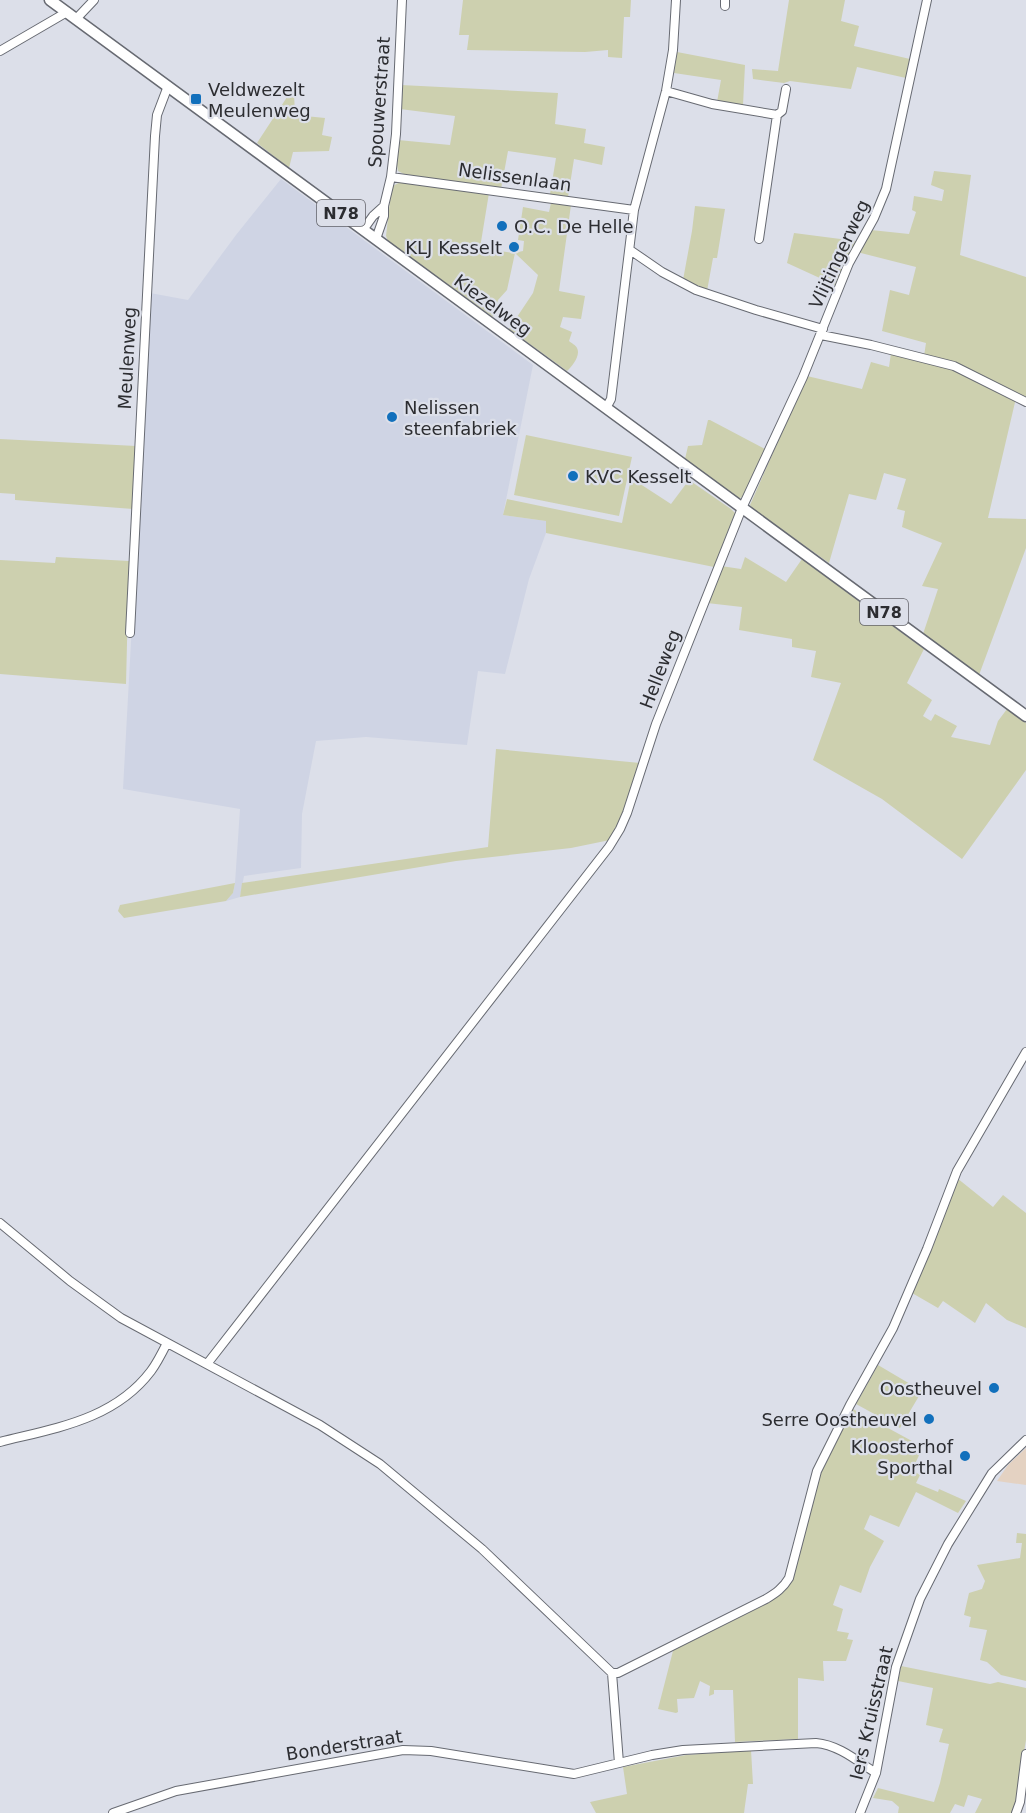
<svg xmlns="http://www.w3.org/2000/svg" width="1026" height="1813" font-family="'DejaVu Sans',sans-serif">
  <rect width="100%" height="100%" fill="#dcdfe9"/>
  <path fill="#cfd4e4" d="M281,179L533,365L503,515L546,521V533L529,579L505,674L478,671L467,745L366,737L316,741L302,814L301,868L244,876L240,897L226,901L233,893L235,883L240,809L123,789L150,293L188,300L236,235Z"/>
  <path fill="#e4d2c2" d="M1026,1448V1485L997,1481L1008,1465Z"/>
  <path fill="#cdd0af" d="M463,0H631L630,17H624L622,58L608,57V50L585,52L467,50L469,35H459Z
    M789,0H845L841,21L859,26L854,46L910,59L906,78L857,67L851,89L790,81L784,83L753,79L752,69L778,71Z
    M677,52L745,65L743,105L717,102L721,80L674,73Z
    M401,85L558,93L555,124L586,129L584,143L605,147L602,165L574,159L568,197L550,194L556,158L508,151L501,189L404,174L398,171L397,165L398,140L450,145L455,116L400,109Z
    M291,91L294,93L295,115L325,118L322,135L332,137L329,151L293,152L289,168L257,143Z
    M934,171L971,175L960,255L1026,277V398L924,356L926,343L882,331L890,290L909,295L916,267L857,252L871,230L909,234L916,212L912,210L914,196L942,201L944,190L931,185Z
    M400,182L489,193L480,248L514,253L523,251L524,241L518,240L523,207L549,212L551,203L571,205L559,291L585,296L581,319L563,317L560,327L572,332L569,341C571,343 576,345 577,348C581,355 572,367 567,371L509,329L533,293L538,275L515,253L507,290L498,300L493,317L388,241L386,236L391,192L393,186Z
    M695,206L725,209L717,258H713L707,291L683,280L692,231Z
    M794,233L856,241L835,285L787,263Z
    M891,353L947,367L1016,398L988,518L1026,519V548L979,675L923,634L938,589L922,586L942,543L902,527L905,511L897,509L906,479L884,473L876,500L849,494L829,563L753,509L750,505L807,376L862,389L871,362L889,367Z
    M708,420H710L765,449L744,497L739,498L685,459L688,446L702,445Z
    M526,435L632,457L619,516L514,495Z
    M0,439L136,446L133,509L15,500V494L0,493Z
    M631,478L671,504L689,480L731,509L735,513L733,518L714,567L546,533V521L503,515L507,499L622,523Z
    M56,557L129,561L126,684L0,674V560L55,563Z
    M745,557L786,582L802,559L924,649L907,683L932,700L923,716L931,721L935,714L957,726L951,737L990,745L998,721L1007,709L1026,723V770L962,859L882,799L813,760L841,683L811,677L816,651L792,647V639L739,630L742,607L707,603L721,566L741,569Z
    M496,749L640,763L623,817L610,840L571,848L456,861L240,897L242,883L488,847Z
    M235,883L233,893L226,901L124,918L118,911L120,905Z
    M957,1178L993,1207L1003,1195L1026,1213V1328L1007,1320L986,1303L975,1323L943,1301L938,1308L912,1293Z
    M878,1365L922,1391L900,1428L856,1404Z
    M851,1408L923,1447L912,1470L920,1475L916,1483L938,1492L939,1489L966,1501L958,1513L916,1492L899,1527L870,1515L864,1529L884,1541L870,1567L861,1593L840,1585L833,1605L843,1609L837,1631L849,1633L847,1639L853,1640L846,1661H823L824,1681L798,1678V1739L735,1742L733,1690H714V1694L709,1696L710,1686L700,1681L694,1698L677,1699L678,1712L676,1713L658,1709L674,1647L784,1590L818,1477Z
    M1017,1533L1026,1534V1681L1001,1675L987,1662L980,1660L987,1630L969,1627L971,1617L964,1615L969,1593L982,1589L985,1581L977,1565L1020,1558L1022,1543H1016Z
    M901,1666L990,1684L998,1682L1026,1688V1740L1015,1805L1012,1813H975L982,1799L968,1795L964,1807L955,1804L950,1813H898L899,1807L892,1801L873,1798L878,1788L934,1802L940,1783L949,1744L939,1742L943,1729L926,1725L933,1688L898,1681Z
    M751,1750L753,1784H748L744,1813H596L590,1802L627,1794L623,1767L686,1755Z"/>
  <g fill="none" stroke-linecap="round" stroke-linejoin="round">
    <g stroke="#676a72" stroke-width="10">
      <path id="minor" d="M725,6V0
        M76,19L94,0
        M0,51L67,12
        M666,91L712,104L777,115L759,239
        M777,115L782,111L786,89
        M391,177L634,210
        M363,230L373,216L384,206
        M376,239L384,216V206L391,177L396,134L402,0
        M630,250L662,272L696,290L756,310L823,329
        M821,335L871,345L954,366L1026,402
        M606,408L611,399L634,210L666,91L673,50L676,0
        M130,633L155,136L157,115L168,86
        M0,1223L70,1281L121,1318L320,1425L380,1464L482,1549L612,1673
        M207,1364L609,847L620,829L627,813L656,724L742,508L803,377L849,263L874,218L886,189L927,0
        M0,1442C55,1428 114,1420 151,1371C157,1363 162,1353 167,1343
        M612,1673H618L766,1599C776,1593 783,1588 789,1578L817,1471L850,1405L893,1328L927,1249L957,1171L1026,1052
        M612,1673L619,1763
        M113,1813L176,1791L403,1750L431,1751L574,1774L652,1755L683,1750L816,1743C839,1745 857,1761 876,1773
        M860,1813L876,1773L896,1667L920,1599L948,1544L992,1473L1026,1440
        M1016,1813L1020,1802L1026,1754"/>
    </g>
    <g stroke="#676a72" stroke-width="13">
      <path id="major" d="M50,0L1026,716"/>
    </g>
    <use href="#minor" stroke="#fff" stroke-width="8"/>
    <use href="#major" stroke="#fff" stroke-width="10"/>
  </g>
  <g fill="#1270bc" stroke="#dcdfe9" stroke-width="2">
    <rect x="190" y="93" width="12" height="12" rx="3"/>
    <circle cx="502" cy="226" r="6"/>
    <circle cx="514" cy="247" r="6"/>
    <circle cx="392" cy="417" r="6"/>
    <circle cx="573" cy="476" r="6"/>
    <circle cx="994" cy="1388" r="6"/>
    <circle cx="929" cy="1419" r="6"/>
    <circle cx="965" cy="1456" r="6"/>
  </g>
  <g text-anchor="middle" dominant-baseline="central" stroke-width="4.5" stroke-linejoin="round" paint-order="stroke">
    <g fill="#dcdfe9" stroke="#616268" stroke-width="1.5">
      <rect x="317" y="200" width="48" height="26" rx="4.5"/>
      <rect x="860" y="599" width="48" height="26" rx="4.5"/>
    </g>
    <g font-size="16" font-weight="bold" fill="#2c2d31">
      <text x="341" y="213">N78</text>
      <text x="884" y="612">N78</text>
    </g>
    <g font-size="18" fill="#2c2d31" stroke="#dcdfe9" text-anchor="start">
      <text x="208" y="89">Veldwezelt<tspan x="208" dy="21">Meulenweg</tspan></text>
      <text x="514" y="226">O.C. De Helle</text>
      <text x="502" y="247" text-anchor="end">KLJ Kesselt</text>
      <text x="404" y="407">Nelissen<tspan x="404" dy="21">steenfabriek</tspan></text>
      <text x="585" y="476">KVC Kesselt</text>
      <text x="982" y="1388" text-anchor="end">Oostheuvel</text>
      <text x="917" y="1419" text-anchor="end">Serre Oostheuvel</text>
      <text x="953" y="1446" text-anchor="end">Kloosterhof<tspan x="953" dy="21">Sporthal</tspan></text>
    </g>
    <g font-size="18" fill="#2c2d31" stroke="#dcdfe9">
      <text transform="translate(379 102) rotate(-86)">Spouwerstraat</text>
      <text transform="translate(515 177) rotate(8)">Nelissenlaan</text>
      <text transform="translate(839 254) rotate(-65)">Vlijtingerweg</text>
      <text transform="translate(493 305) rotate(36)">Kiezelweg</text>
      <text transform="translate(127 358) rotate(-87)">Meulenweg</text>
      <text transform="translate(660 669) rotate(-69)">Helleweg</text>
      <text transform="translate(871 1713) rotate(-77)">Iers Kruisstraat</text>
      <text transform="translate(344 1745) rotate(-9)">Bonderstraat</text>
    </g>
  </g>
</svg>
